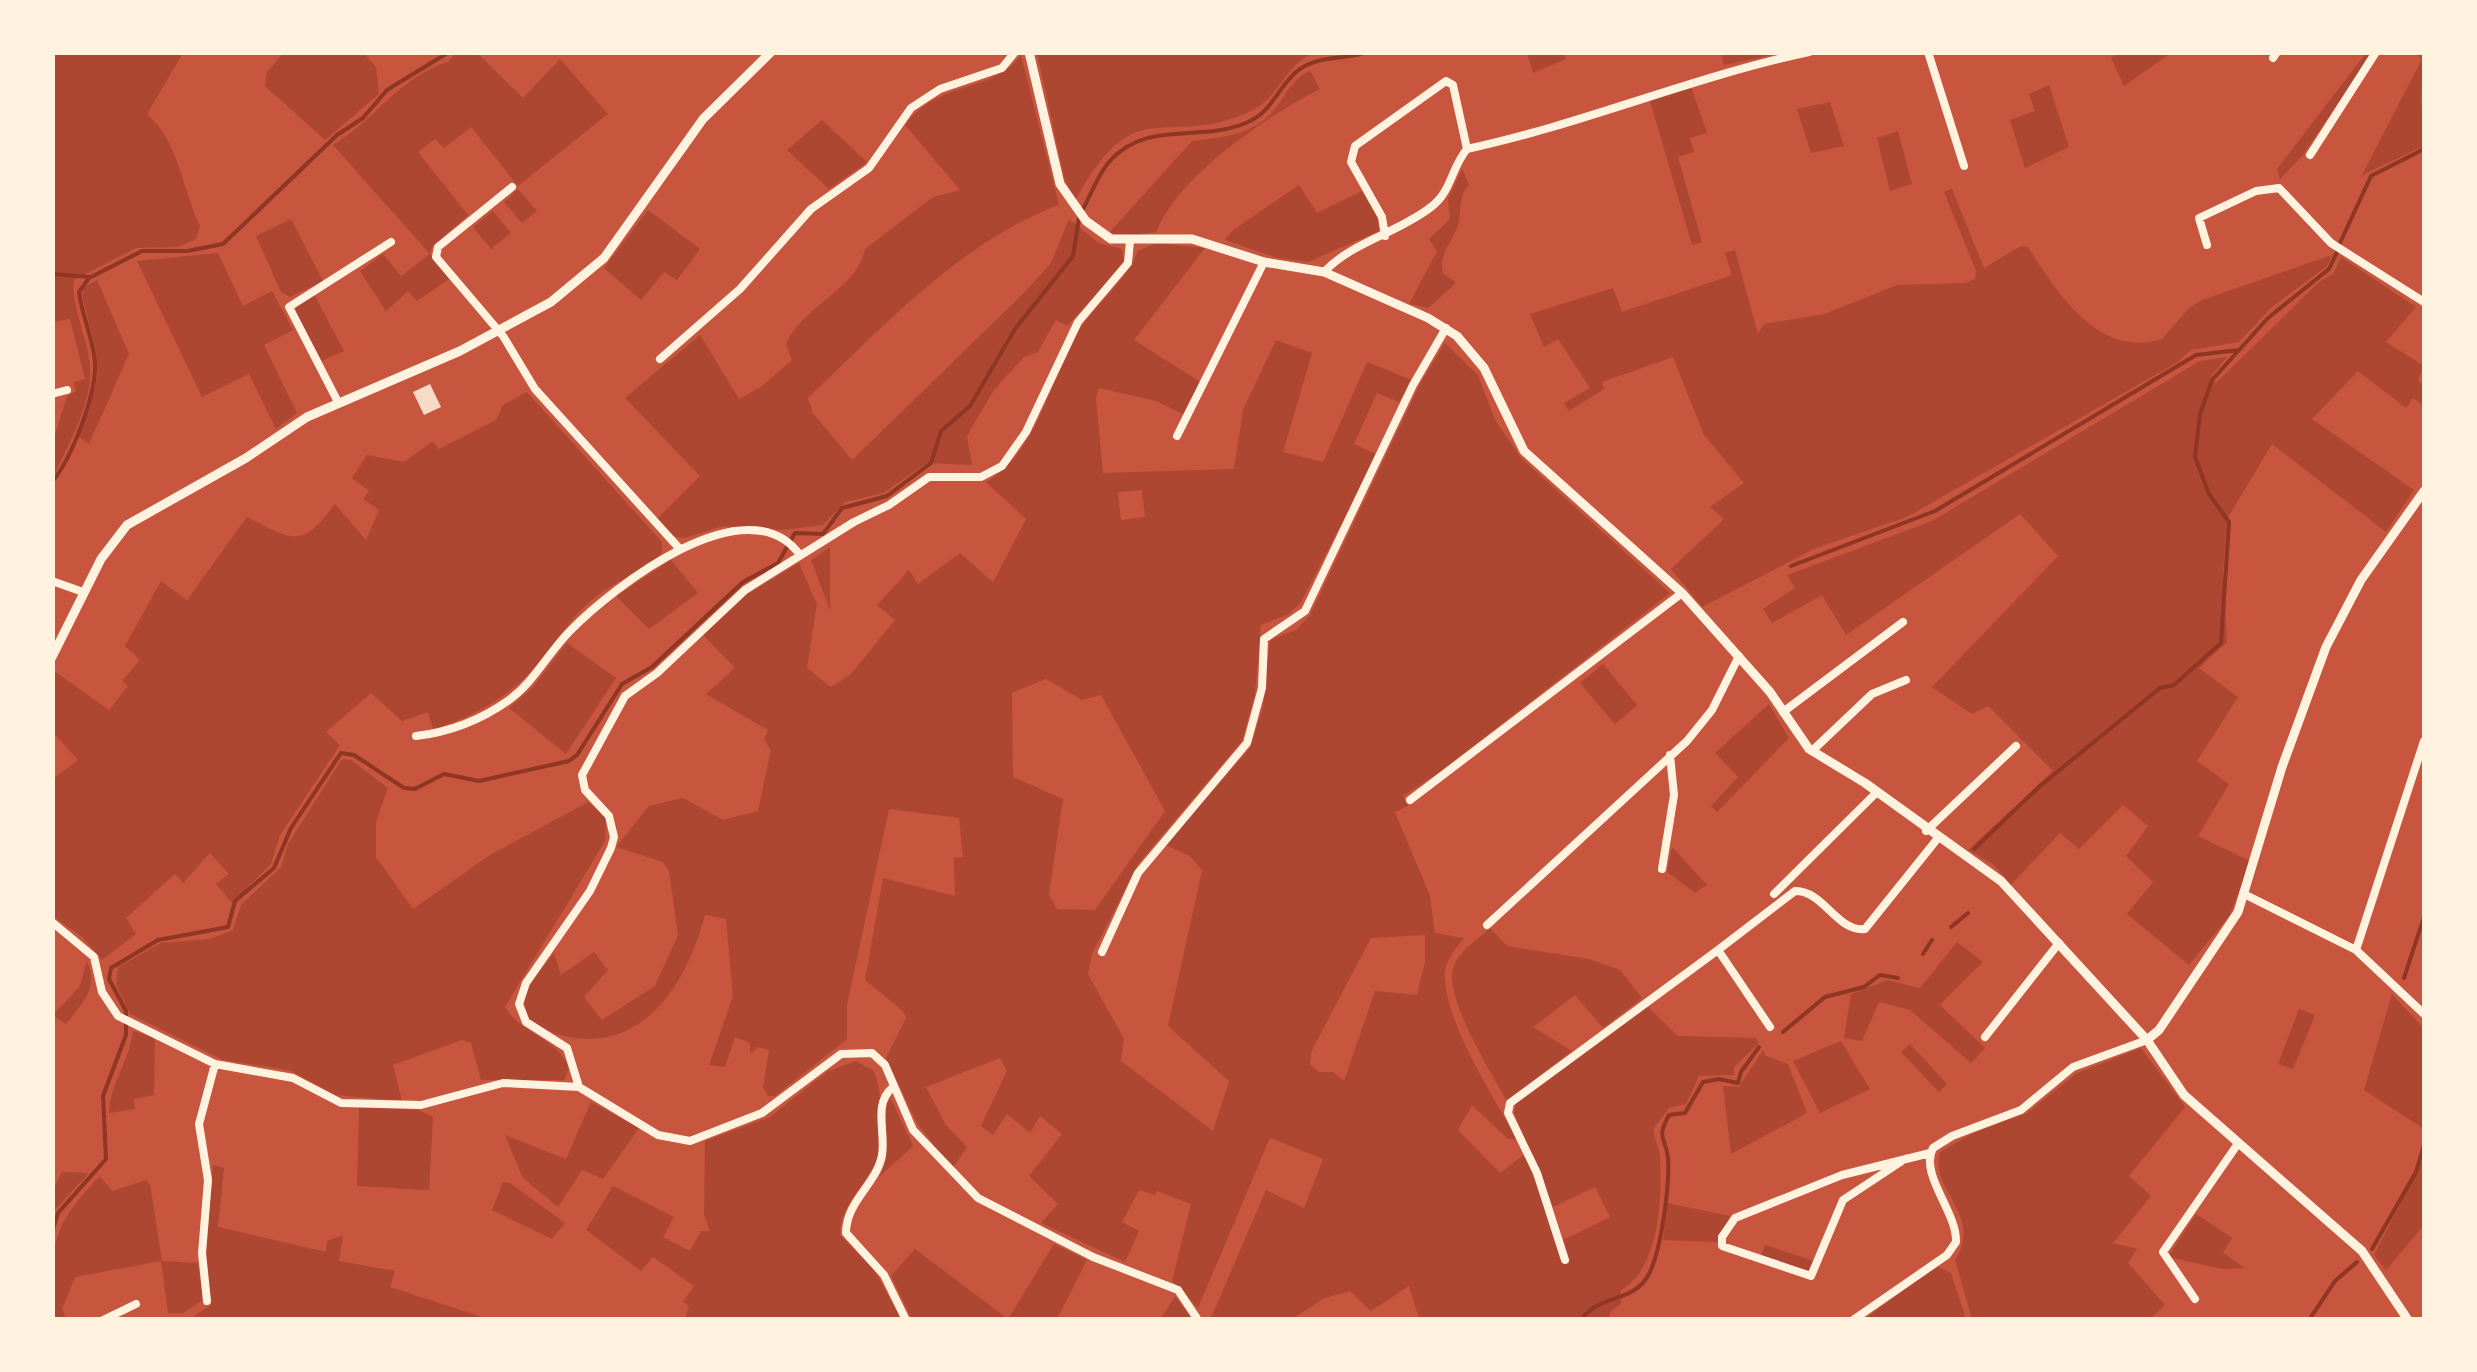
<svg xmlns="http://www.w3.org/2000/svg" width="2477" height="1372" font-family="'DM Sans',sans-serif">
  <rect width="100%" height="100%" fill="#c8553d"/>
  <path fill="#ae4732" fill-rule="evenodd" d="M2121,52H2171V53L2124,86L2111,58Z
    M52,53H183L147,114C179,142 182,188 200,226L196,239L178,247L136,248L74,280C71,309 88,337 90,366C93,404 68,444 53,478V441L67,396L76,391L74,382L85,379L70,319L53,322Z
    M283,53H364L376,67L379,94L325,140L265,86L267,72Z
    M455,53H477L523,98L560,59L608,114L518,186L471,127L444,148L435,139L418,152L468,215L432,247L430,254L449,279L417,301L408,291L386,311L360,271L383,254L401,276L430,254L333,145C379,117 395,80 449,61Z
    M1037,53H1313C1286,64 1279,97 1253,110C1164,153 1138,85 1075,201L1064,177Z
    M1527,53H1564L1566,59L1533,73Z
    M1721,53V52L1783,53L1724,65Z
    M2366,53H2372L2303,155L2280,179L2277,169Z
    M2415,53H2424L2421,98L2424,146L2362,175L2422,59Z
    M1021,55L1059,205C961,241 882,328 808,398L813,413L852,460L1024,293L1051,263L1069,219L1099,243L1122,249L1124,262L1119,270L1067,326L1056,320L1038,352L1024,357L994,390L973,425L967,436L972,465L927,463L883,493L845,502L823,525L783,530L723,526L685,538L670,536L655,521L700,476L625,398L700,335L739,399L761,387L792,360L786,344C803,305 857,290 865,249L933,197L960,190L905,125C939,79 995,93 1021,55Z
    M1310,71L1320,89C1267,116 1179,175 1156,232L1131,236L1109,233L1192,141C1225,137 1257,135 1278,105C1288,91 1293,78 1310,71Z
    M2049,85L2069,147L2025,168L2010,120L2035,111L2029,94Z
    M1691,87L1707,133L1690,138L1694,152L1678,157L1702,242L1692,245L1650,101Z
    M1830,102L1844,146L1811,153L1797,109Z
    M822,120L867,162L829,189L787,150Z
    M1898,131L1912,184L1890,191L1877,138Z
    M1462,169L1469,185C1457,197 1463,209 1458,225C1452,243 1439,252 1443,273L1456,283L1428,308L1409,304L1437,251L1429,239L1450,219L1448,199Z
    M1299,185L1317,213L1362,191L1378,219L1379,231L1308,262L1277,258L1225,240L1233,230Z
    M518,189L537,211L522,223L504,202Z
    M1952,189L1984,268L2021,246L2028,247C2057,292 2098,359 2162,339L2189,308L2202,300L2332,255L2327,266L2272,307L2239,342L2191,350L2178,362L1907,517L1816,548L1702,607L1671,569L1724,519L1710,507L1744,483L1704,435L1673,357L1602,382L1604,389L1569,411L1564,403L1590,388L1558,339L1544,347L1530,314L1613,288L1622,312L1732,275L1725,253L1735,250L1758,334L1764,324L1824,314L1897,285L1965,283L1975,279L1976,271L1944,192Z
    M648,210L700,249L677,280L664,272L641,300L604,268Z
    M493,211L511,233L491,249L473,227Z
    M291,219L323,281L290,297L281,292L256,236Z
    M1156,243L1205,248L1134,340L1200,382L1183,414L1156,401L1099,388L1096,398L1103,473L1234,469L1243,410L1276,340L1312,353L1283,452L1323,462L1367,362L1412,380L1399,402L1377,393L1354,444L1376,454L1367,474L1301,602L1289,614L1261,625L1255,694L1242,741L1138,864L1092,954L1088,974L1124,1039L1121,1061L1213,1131L1229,1081L1168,1026L1202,870L1190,856L1165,845L1250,748L1263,707L1270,640L1296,630L1310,615L1421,382L1445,343L1478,375L1495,420L1521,458L1670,593L1440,772L1403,796L1408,806L1395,812L1430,896L1435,933L1464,938C1454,951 1443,962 1445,980C1448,1027 1494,1098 1517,1139H1508L1472,1105L1458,1130L1500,1173L1525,1154L1566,1264L1570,1261L1563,1240L1610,1217L1595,1187L1553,1207L1514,1113L1516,1103L1648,1007L1678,1036L1756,1038L1759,1043L1734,1067V1075L1699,1076L1686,1104L1669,1108L1654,1128C1653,1139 1660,1148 1660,1158C1662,1198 1660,1268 1621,1290V1304L1610,1312L1609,1319H1419L1409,1286L1371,1311L1350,1291L1325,1298L1292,1319L1210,1320L1266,1190L1304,1208L1323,1159L1270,1138L1198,1308L1172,1281L1191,1204L1157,1191L1154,1195L1139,1190L1122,1222L1139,1231L1125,1262L1041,1223L1058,1204L1029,1176L1062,1134L1040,1116L1030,1133L1007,1114L993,1135L981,1126L1007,1071L1000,1058L926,1087L946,1125L967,1147L952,1169L917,1123L886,1058L906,1018L903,1011L865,980L883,878L955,896L954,858L963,857L959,818L889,809L847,1005V1039L775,1096H768L763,1087L769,1050L758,1047L750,1054V1043L735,1037L725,1067L709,1065L733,996L726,919L705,915C688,977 651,1047 575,1038C558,1036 537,1029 526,1015C519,990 540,972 554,953L561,975L594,952L608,970L584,997L602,1020L655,986L678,935L669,871L663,862L616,847L649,806L683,798L723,820L758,811L771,750L764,740L768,730L706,694L735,668L703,635L746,595L799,563L817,604L807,668L831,687L851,674L895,620L877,605L909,570L918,584L960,553L993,582L1026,519L986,482C1039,451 1048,381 1078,332C1096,303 1124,284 1138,251ZM1142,490L1145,517L1121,520L1118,492ZM1046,679L1082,700L1101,695L1165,811L1095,910L1057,909L1049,895L1063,799L1013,777L1012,693ZM1425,935V962L1417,995L1375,991L1344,1081L1333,1072H1319L1310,1064L1312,1050L1371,938Z
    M218,253L243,306L272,291L293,330L264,345L297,413L276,429L249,374L202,397L137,261Z
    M2341,257L2416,307L2386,342L2424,366L2418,380L2424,386V406L2413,398L2406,408L2358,371L2312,419L2414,490L2386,532L2272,444L2227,519L2223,570L2227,642L2199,668L2238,697L2197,761L2229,784L2198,836L2250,861L2230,915L2189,965L2127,914L2153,882L2126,856L2148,826L2123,805L2079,849L2060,833L2011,885L1993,864L1968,850L2053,771L1988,706L1972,714L1932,687L2058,556L2020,514L1846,635L1822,595L1772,623L1763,609L1795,588L1787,575L1932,521L2200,361L2227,357L2211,376L2216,383L2319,282L2333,274Z
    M97,280L129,354L89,444L77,436C108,366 99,367 82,295L84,287Z
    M315,296L344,351L322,361L295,312L297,305Z
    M527,392L662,542V553C641,572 613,582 592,600C569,619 556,643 537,665C510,696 472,718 433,729L428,712L402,721L371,693L326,732L340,745L280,835L271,864L232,903L216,884L229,874L210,853L183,883L175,874L126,918L136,934L102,960L82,937L53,916V779L78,760L53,732L54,671L109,710L128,686L122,681L140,660L125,646L161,581L187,600L247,517C293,540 301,550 335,504L366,540L379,510L363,499L369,491L352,478L367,455L404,462L433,441L439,449L496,420L503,405Z
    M830,547V610L811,560Z
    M671,560L698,593L649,629L616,596Z
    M567,643L616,678L566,754L509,708L533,687Z
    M1603,664L1637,705L1615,724L1580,683Z
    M1769,704L1789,738L1717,812L1711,806L1738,777L1715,753Z
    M342,759L351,760L388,788L376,822V857L413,909L490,855L588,802L606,818L605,841L505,1007C522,1035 557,1037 569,1068L564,1080H481L471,1043L462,1040L393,1065L402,1101L336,1095L289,1070L223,1060L130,1014L116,984L118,967L161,943L210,939L233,930L241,905L281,867L288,844Z
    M1672,847L1707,885L1695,893L1667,872Z
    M1490,928L1507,946L1589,959L1620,970L1642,998L1603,1028L1575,995L1533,1027L1572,1051L1507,1101C1491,1072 1445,1000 1453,969C1457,952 1479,939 1490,928Z
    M1957,942L1983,962L1940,1005L1985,1048L1971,1063L1910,1010L1879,1002L1862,1041L1844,1038L1851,994L1887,980L1920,988Z
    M87,961C99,989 83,1002 66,1024L53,1015L80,986Z
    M2392,994L2424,1029V1129L2364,1090Z
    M2299,1009L2315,1015L2293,1069L2278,1064Z
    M133,1031L155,1038L154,1095L134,1099L135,1109L109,1113C110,1083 130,1060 133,1031Z
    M1841,1041L1870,1089L1820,1113L1793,1061Z
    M1910,1044L1947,1084L1939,1092L1901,1052Z
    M2141,1048L2185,1107L2129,1176L2151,1196L2113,1243L2137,1249L2128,1263L2165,1305L2150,1319H1972L1955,1260C1984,1214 1929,1191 1940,1152L1973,1133L2027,1113L2077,1073Z
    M1763,1050L1766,1056L1788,1064L1807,1113L1731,1154L1723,1086L1739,1087Z
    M856,1061L874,1071C882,1091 885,1137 878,1157C867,1186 840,1203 840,1235L875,1271L901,1319H685L689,1306L683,1302L694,1286L653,1257L641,1271L586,1230L613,1186L674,1217L663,1237L690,1251L701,1231H710L704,1215L705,1141L770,1117L828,1071Z
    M891,1099L913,1146L880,1176L886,1160V1104Z
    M591,1102L639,1128L603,1179L582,1170L558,1207L523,1178L505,1135L566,1159Z
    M359,1107L419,1110L433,1117L429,1190L357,1186Z
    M2424,1157V1225L2386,1270L2374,1255Z
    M213,1165L224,1168L218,1227L326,1252L327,1241L343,1235L339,1261L395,1271L390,1287L488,1319L188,1320L211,1305L206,1253Z
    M62,1172L89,1173L53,1212V1190Z
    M100,1176L112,1191L146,1180L150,1184L162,1261L198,1263L203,1300L183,1313H168L161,1261L75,1277L62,1309L67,1319L53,1320C52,1246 47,1231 100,1176Z
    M503,1182L510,1183L565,1223L552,1239L492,1210Z
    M1667,1203L1730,1216L1717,1242L1663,1240Z
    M2196,1214L2232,1238L2223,1253L2245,1268L2222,1269L2168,1257Z
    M1054,1244L1087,1260L1057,1319H912L891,1276L915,1249L1008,1319Z
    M1765,1245L1814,1261L1808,1271L1760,1259Z
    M1937,1266L1951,1273L1966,1319L1863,1320Z
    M1175,1296L1192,1319L1160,1320Z"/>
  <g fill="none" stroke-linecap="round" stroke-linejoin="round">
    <path stroke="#8f3625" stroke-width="4" d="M1083,209C1091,194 1098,175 1109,162C1146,119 1199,143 1246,123C1271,113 1276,91 1294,74C1314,54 1343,61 1367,52
      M2340,243L2371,176L2424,149
      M52,274L91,277L142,251H187L223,244L337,135L363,118L387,90L449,52
      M52,482C72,458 97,393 95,362C93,338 82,316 79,292L89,278
      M1791,566L1935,511L2196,355L2239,350
      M1974,849L2040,786L2160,688L2174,685L2221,643L2229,522L2209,494L2195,457L2200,414L2212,380L2268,318L2329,269L2337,252
      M1951,927L1968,913
      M1923,954L1932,940
      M2404,978L2424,917
      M1783,1032L1825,997L1864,987L1880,975L1898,978
      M52,1233L58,1213L106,1159L103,1096L126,1035V1011L109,979L111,968L158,940L228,927L235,901L274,868L291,828L341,753L354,755L404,788L415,789L444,774L479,781L569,761L577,755L622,684L652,667L743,582L778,563L795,533L823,534L842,508L887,496L931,463L941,431L970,406L1015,329L1073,256L1079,218
      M2372,1249L2416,1172L2424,1145
      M1581,1320C1600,1293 1633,1304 1649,1274C1661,1250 1670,1186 1668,1158C1665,1135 1656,1139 1669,1115L1685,1113L1703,1082L1719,1079L1738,1083L1741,1072L1759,1047
      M2309,1320L2335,1281L2357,1262"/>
  </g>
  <path fill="#f7dbc8" d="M430,384L441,407L424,415L413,392Z"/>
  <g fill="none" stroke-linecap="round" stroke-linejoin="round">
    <path stroke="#fff3e0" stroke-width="8" d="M1928,52L1964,166
      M2273,58L2277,52
      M2310,155L2376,52
      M512,187L438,247L436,257L503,336L535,389L678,547
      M1385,236L1382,217L1351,162L1355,146L1446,81L1453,85L1467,149
      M2207,245L2199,218L2256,191L2279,188L2331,243L2424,302
      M1324,272C1352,242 1398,233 1431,207C1452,191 1451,168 1467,149C1583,124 1692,77 1809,52
      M660,359L740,289L811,209L869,168L911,108L940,89L1002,68L1015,52
      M52,394L67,390
      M338,402L289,307L391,242
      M1177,436L1264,262
      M52,581L83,592
      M1783,712L1903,622
      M416,736C450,732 481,720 509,700C534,682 548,653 570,631C613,587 747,482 800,555
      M1812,751L1872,694L1906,680
      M1410,800L1682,593
      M1926,831L2016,746
      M1662,869L1674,795L1670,755
      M1774,894L1877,792
      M2246,895L2356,950L2424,1014
      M52,922L94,957L102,992L118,1016L215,1064L293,1078L341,1103L421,1105L503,1083L579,1087L658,1135L690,1141L762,1113L841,1054L872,1053L885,1065L913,1130L978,1198L1093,1257L1178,1290L1198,1320
      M1487,925L1687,741L1712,710L1739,656
      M2356,950L2424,741
      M1102,952L1138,873L1247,743L1262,688L1264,639L1305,611L1413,385L1446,328
      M1770,1027L1718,950L1795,891C1823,890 1838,933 1865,929L1938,838
      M1985,1037L2059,943
      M579,1087L567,1048L526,1022L519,1004L526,983L590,891L611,848L614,837L609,816L585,790L582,775L625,696L657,673L745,590L854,522L889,505L929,477H981L1002,466L1026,432L1078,322L1128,263L1130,241
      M892,1088C873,1104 886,1133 882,1155C877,1184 846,1201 846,1233L884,1275L906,1320
      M1905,1159L1843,1200L1811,1276L1722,1246V1237L1735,1218L1842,1175L1930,1153
      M1565,1260L1537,1173L1508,1113L1510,1103L1718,950
      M2195,1299L2163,1252L2237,1145
      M207,1301L202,1253L208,1180L199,1124L215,1064
      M103,1320L136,1304
      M1853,1320L1947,1255L1956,1242C1957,1211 1919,1175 1933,1148L1952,1136L2021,1110L2073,1067L2147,1040"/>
    <path stroke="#fff3e0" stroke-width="9" d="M1029,52L1060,184L1086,221L1111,239H1192L1264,262L1324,272L1428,318L1457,336L1484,368L1524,451L1682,593L1770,692L1809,749L1865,783L2001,881L2147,1040L2184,1095L2362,1251L2408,1320
      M52,657L101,559L127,525L246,458L307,417L460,351L551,302L604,258L703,119L771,52
      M2147,1040L2159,1030L2238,912L2282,767L2326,647L2361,580L2424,491"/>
  </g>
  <rect width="2477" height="1372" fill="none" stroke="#fff3e0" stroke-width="110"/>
</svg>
